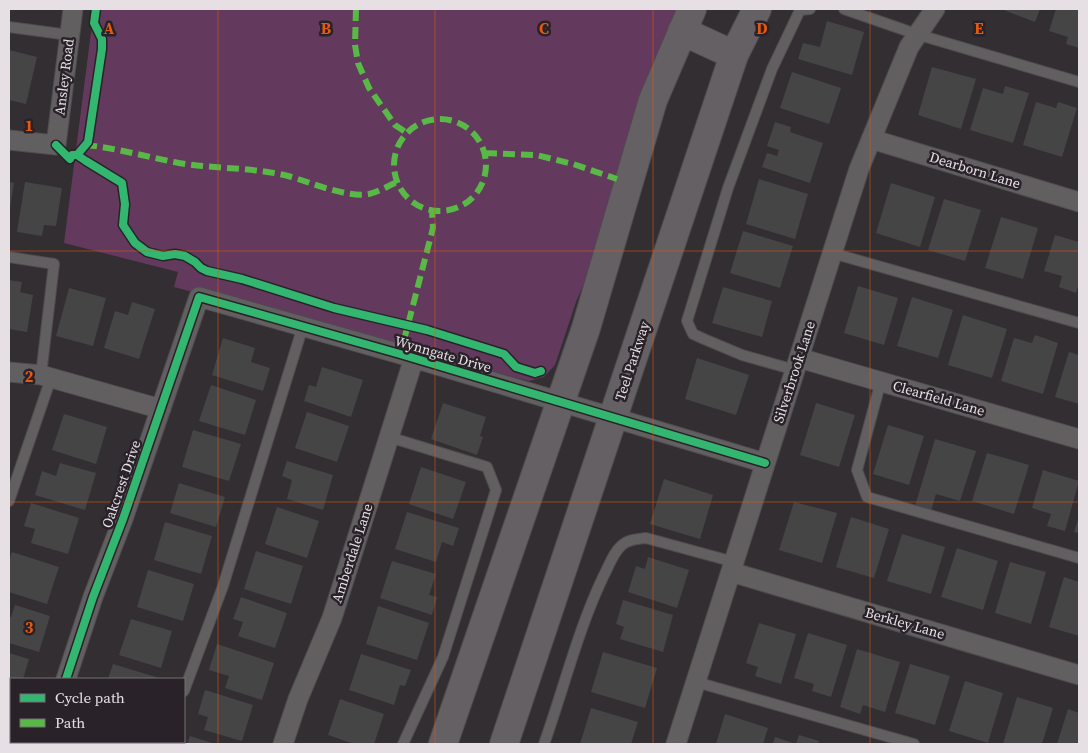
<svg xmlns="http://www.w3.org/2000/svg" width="1088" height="753" font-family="'Source Serif 4',serif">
  <rect width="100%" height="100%" fill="#322e32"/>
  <path fill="#633a5d" d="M94,9H685L601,244L576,302L555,365L544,377L529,381L174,287L178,272L64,243Z"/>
  <path fill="#464546" d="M1001,9H1040L1035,22Z
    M1056,9H1079V48L1066,44L1068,37L1049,31Z
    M827,21L864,32L852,75L798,59L803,43L820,47Z
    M9,50L37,57L26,104L9,100Z
    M932,67L976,79L961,129L918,115Z
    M792,72L841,88L829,124L780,108Z
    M1005,86L1029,93L1013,143L970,130L983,88L1003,94Z
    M1036,102L1056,108L1058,102L1077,108L1062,157L1023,145Z
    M775,122L791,127L790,132L823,143L810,183L762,167L767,153L777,156L779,150L767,146Z
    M759,179L808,194L795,239L746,224Z
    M9,182L14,183L10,208H9Z
    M25,182L62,188L56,226L44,225L42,236L17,232Z
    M891,183L935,197L920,247L876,233Z
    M944,199L981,210L965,261L928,250Z
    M1001,217L1038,228L1023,279L985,268Z
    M743,231L793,246L780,288L730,273Z
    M1055,235L1079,242V283L1076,293L1059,287L1062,276L1044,271Z
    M9,280L22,282L20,292L33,295L27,332L9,329Z
    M858,286L898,298L884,345L844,333Z
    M723,287L772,301L762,337L712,323Z
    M69,288L106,298L93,346L56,336Z
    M912,297L953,310L938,358L897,346Z
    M132,302L155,309L139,359L104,348L115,311L128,315Z
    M963,315L1007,329L992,378L948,365Z
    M1035,335L1058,343L1043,394L1001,381L1014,338L1032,343Z
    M223,338L255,348L251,362L270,368L263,391L212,375Z
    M1069,352L1079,355V404L1055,397Z
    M697,358L749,375L736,415L685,399Z
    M322,367L363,380L351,417L304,401L309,385L316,387Z
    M211,385L256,400L245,435L199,421Z
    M443,403L486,417L480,436L483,437L477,455L431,439Z
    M816,403L855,415L839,467L800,455Z
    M307,412L349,426L337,462L295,448Z
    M64,414L107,427L96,464L52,450Z
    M888,425L924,436L909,485L873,474Z
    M193,430L241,444L229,481L182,467Z
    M935,439L976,451L960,501L936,494L931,511L915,506Z
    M987,453L1029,465L1014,514L972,501Z
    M287,461L333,475L323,510L287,499L292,480L282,476Z
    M60,463L96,473L85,510L35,495L42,471L56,476Z
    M421,467L466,482L453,519L409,504Z
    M1043,470L1079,481L1065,531L1047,526L1051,514L1032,508Z
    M664,479L713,495L700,539L650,524Z
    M179,483L225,497L216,527L170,513Z
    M794,502L837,513L822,563L779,550Z
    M31,503L79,518L68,554L31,543L35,529L24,526Z
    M277,507L319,521L307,558L265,544Z
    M407,512L459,528L453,546L442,542L436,562L395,549Z
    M851,517L889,529L874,578L836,567Z
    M1079,517V533L1074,532Z
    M165,522L212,536L201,574L154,560Z
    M902,534L945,547L931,594L887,581Z
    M957,548L998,561L983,610L941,597Z
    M256,551L303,566L291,604L244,589Z
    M12,552L59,567L47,604L9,592V561Z
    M648,557L689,570L677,608L628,592L636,566L645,569Z
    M392,561L436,574L429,595L437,597L432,615L380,598Z
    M1010,562L1046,572L1031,624L995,613Z
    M148,570L194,584L183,621L137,607Z
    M1064,577L1079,582V636L1049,627Z
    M241,597L287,613L275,648L238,636L243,622L233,619Z
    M623,600L673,615L663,652L620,639L624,627L616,624Z
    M15,605L50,616L39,652L9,643V617H11Z
    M378,606L429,623L417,660L366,644Z
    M131,619L172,631L161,668L119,655Z
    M759,623L796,634L781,684L755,676L758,667L746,663Z
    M808,633L847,645L831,697L812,691L814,684L794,678Z
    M217,644L274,663L262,700L225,688L229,676L209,670Z
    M857,649L900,662L885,712L863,705L860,714L840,707Z
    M603,652L657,668L645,708L591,692Z
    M9,653L29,659L23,679H11V694L9,693Z
    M361,654L411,670L405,686L400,685L394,705L349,690Z
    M113,664L159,678V679H108Z
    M910,664L950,676L935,725L895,713Z
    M965,681L1003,693L988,743L949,731Z
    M205,690L253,705L242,741L204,730L208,717L198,714Z
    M1017,697L1053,708L1042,744H1003Z
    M340,699L384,714L374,744H354L328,735Z
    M9,703L11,704L9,716Z
    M591,708L638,722L631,744H580Z
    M1068,709L1079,713V744L1075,743L1057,744Z
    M725,714L768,728L763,744H716Z
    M799,735L819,741L818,744H773L775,737L796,744Z
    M190,736L215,744H187Z
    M90,742H137L136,744H90Z"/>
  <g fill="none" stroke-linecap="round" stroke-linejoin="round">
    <g stroke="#4f4b4e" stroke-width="12">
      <path id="lane" d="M844,9L916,34L1079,82
        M9,27L69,35
        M832,253L1079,323
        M9,257L54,264L41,375
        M795,370L742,355L704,339L693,334L687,321L728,188L772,69L800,10L810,9
        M881,381L857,470L867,497L1079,558
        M389,437L487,467L496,490L443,657L403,744
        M9,501L51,378
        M696,682L914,744
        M184,691L223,586L303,326
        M166,744L167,742
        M544,744C564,688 578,629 604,575C609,566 613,553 621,546C628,539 638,539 646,538L734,562"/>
    </g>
    <g stroke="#4f4b4e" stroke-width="21">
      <path id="street" d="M871,139L1079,202
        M9,140L56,145L73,9
        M799,358L1079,439
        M9,372L41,375L161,409
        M731,572L1079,675
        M66,679L93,597L123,519L199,297L400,354L765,463
        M47,744L48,742
        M283,744L298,699L332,618L414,358
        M676,744L859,169L909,47L935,9"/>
    </g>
    <g stroke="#4f4b4e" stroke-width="30">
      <path id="secondary" d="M682,31L734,55
        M443,744L586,328L653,100L692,9
        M504,744L734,55L757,9"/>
    </g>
    <use href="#lane" stroke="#625f61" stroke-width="10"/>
    <use href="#street" stroke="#625f61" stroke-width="19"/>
    <use href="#secondary" stroke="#656064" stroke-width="28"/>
    <path stroke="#58b947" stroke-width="6" stroke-dasharray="12 6" stroke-linecap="butt" d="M356,9L355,45L358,63L369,88L395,125L407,133
      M394 165a46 46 0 1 1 92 0a46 46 0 1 1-92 0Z
      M85,145C117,148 147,157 179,163C215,169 252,167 288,176C310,182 346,198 369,194C378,192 388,186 397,182
      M485,153L536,155L573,164L617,179
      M404,340L433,228L432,211"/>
    <g stroke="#2a2229" stroke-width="11">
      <path id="cycleway" d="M56,145L70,159L72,155H77L86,161L122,183L125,204L123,225L135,243L147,252L163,256L175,254L185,256L195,262L201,268L207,271L242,279L334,308L427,330L504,354L516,367L535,373L541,371
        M77,155L88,142L102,49V39L94,23L96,9
        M66,679L93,597L123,519L199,297L400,354L765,463"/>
    </g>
    <use href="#cycleway" stroke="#33b770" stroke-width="8"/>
  </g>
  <path fill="none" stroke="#e8590c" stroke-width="1" stroke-opacity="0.55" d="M218,9V744M435,9V744M653,9V744M870,9V744M9,251H1079M9,502H1079"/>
  <g text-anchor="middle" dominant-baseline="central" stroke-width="5" stroke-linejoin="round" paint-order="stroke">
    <g font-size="14" fill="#e6e0e5" stroke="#2a2229">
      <text transform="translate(64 77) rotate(-83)">Ansley Road</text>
      <text transform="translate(975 170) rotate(17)">Dearborn Lane</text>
      <text transform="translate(443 354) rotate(16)">Wynngate Drive</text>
      <text transform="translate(632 361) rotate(-72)">Teel Parkway</text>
      <text transform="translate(794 372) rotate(-72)">Silverbrook Lane</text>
      <text transform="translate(939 398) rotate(16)">Clearfield Lane</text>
      <text transform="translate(121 484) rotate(-71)">Oakcrest Drive</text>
      <text transform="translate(352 553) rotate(-72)">Amberdale Lane</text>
      <text transform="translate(905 623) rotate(16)">Berkley Lane</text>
    </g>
  </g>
  <g font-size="16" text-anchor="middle" font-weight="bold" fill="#e8590c" stroke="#2a2229" stroke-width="5" stroke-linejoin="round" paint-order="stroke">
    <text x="109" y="34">A</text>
    <text x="326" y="34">B</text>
    <text x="544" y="34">C</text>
    <text x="762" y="34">D</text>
    <text x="979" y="34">E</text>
    <text x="29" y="131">1</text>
    <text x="29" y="382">2</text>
    <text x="29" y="633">3</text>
  </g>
  <rect width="1088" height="753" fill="none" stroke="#e6e0e5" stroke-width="20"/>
  <rect x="10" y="678" width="175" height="65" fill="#2a2229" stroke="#756e74"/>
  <rect x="20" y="694" width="25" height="8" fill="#33b770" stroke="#756e74"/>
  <text x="55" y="703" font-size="15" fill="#e6e0e5">Cycle path</text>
  <rect x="20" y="719" width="25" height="8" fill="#58b947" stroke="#756e74"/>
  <text x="55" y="728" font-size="15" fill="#e6e0e5">Path</text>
</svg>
